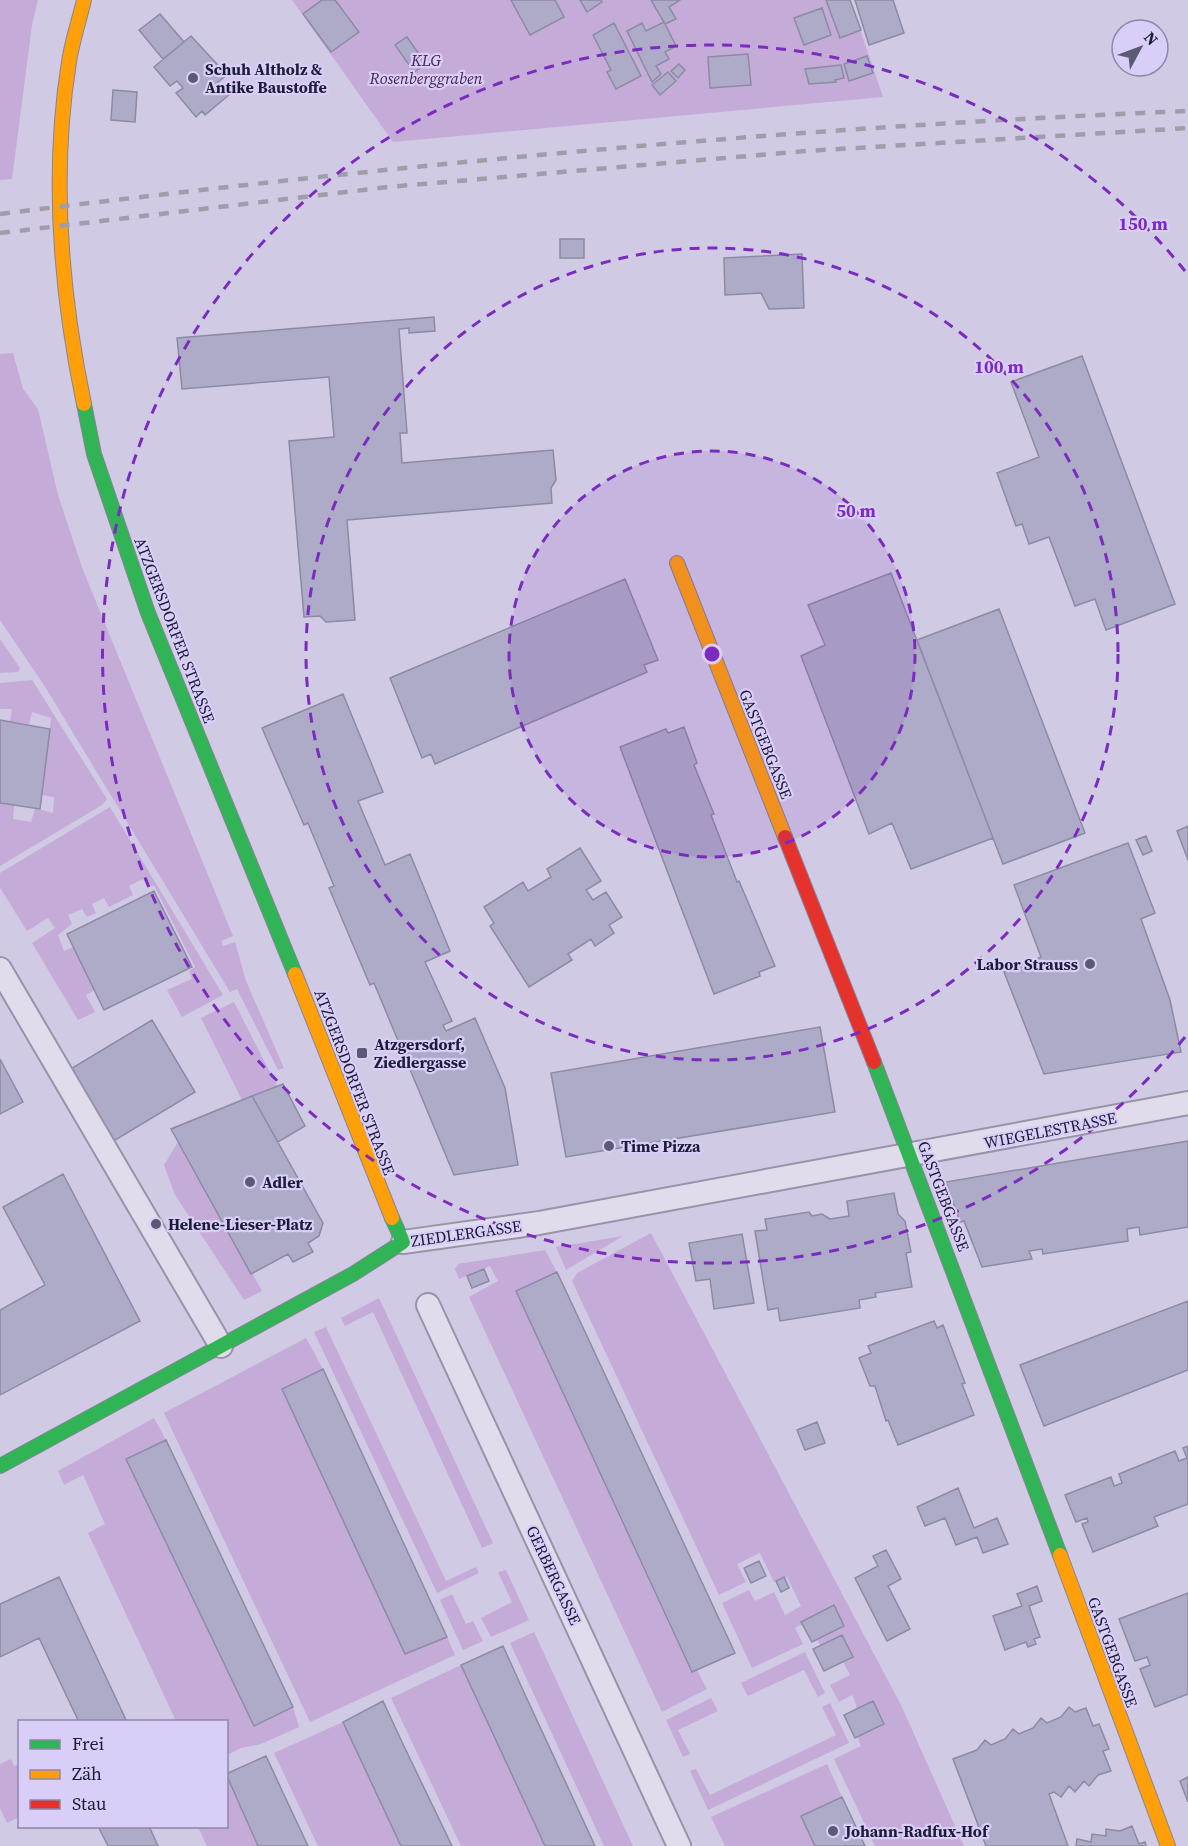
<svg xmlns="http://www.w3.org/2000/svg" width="1188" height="1846" font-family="'Source Serif 4',serif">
  <rect width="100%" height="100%" fill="#d1cae4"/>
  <path fill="#c5abd8" d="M0,0H38L32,25L12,179L0,180Z
    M292,0H850L883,97L393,142Z
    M13,353L23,389L38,409L58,495L83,570L233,936L221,941L223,946L235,942L246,981L284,1068L278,1070L237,989L230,992L44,685L0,620V354Z
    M0,639L20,668L18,672L0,673Z
    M32,680L107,799L102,805L0,866V803L14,806L13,819L31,822L35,808L53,813L54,797L42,795L51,718L32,712L29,724L10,721L12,709H0V683Z
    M110,807L223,995L182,1017L167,990L192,979L189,971L195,967L154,885L148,888L143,879L129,886L133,895L109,907L104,898L92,904L96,913L87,917L82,909L68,915L72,924L58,935L64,951L73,947L95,990L86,995L95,1012L78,1020L32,943L55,928L48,918L27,931L0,888V873Z
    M234,1002L277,1086L242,1100L201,1018Z
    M178,1142L262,1291L244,1300L175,1195L164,1165Z
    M651,1233L901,1705L964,1846H875L834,1759L861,1746C852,1728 863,1715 852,1695L839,1702L830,1685L850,1675L843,1662L853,1657L842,1635L820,1645L817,1639L844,1626L834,1606L802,1621L803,1624L795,1628L803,1644L752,1668L722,1603L749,1590L755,1601L774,1592L785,1615L801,1606L787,1577L774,1582L760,1553L737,1564L746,1582L719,1595L572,1281L577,1273Z
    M623,1236L566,1270L556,1247Z
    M545,1250L557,1272L516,1292L691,1672L697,1670L707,1689L662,1712L469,1297L498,1281L490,1266L459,1279L455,1269L458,1264Z
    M379,1298L493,1543L482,1548L373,1312L345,1326L341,1318Z
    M326,1327L446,1581L476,1567L479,1573L437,1593L314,1332Z
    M306,1338L323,1369L282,1389L405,1654L447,1637L455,1655L310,1722L164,1413Z
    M154,1418L166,1440L126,1460L253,1725L293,1707L299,1727L261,1744L241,1748L227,1755L226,1722L176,1721L88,1533L105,1524L83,1475L64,1485L58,1471Z
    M506,1570L529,1620L491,1637L481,1618L512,1602L498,1572Z
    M452,1594L466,1624L473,1621L483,1641L463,1650L440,1600Z
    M534,1632L633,1846H604L510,1643Z
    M805,1652L825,1693L818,1697L804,1670L748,1696L741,1683Z
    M461,1665L545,1846H461L391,1698Z
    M711,1698L718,1711L678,1730L690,1754L683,1757L666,1720Z
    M830,1703L849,1743L708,1810L690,1771L696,1769L710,1795L836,1735L822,1707Z
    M343,1722L401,1846H318L274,1753Z
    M11,1759L14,1766L19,1764V1817L7,1823L0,1808V1764Z
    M827,1764L842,1797L801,1816L815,1846H725L711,1817Z
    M227,1778L258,1846H207L198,1827L226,1826Z"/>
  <path fill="#aeabc8" stroke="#8c8aa4" stroke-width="1.5" d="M322,0H335L359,32L331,52L303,14Z
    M511,0H555L564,17L530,35Z
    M580,0H601L602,2L587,12Z
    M651,0H680L669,7L676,19L665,24Z
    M826,0H850L861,30L840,38Z
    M855,0H893L904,33L869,45Z
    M822,8L831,35L804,45L794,18Z
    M160,14L184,42L163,59L139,30Z
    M664,22L676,46L665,52L669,59L656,66L661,74L652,82L627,31L642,23L646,31Z
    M614,23L641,76L616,89L607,72L611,70L593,35Z
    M191,36L227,75L218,82L229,95L205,115L202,111L196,117L176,93L183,88L177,81L170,86L154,67Z
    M407,37L426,64L414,72L395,45Z
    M748,54L751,85L710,88L708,57Z
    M867,56L873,73L849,81L844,64Z
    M679,64L685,70L678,78L671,71Z
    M841,65L844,78L835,80L836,82L809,84L805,69Z
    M668,72L676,81L660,95L652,85Z
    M113,90L137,92L135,122L111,120Z
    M560,239H584V258H560Z
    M802,254L804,308L769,309L761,293L725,295L724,258Z
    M434,317L435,331L409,333V328L399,329L407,433H400L402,463L553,450L556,480L551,488L552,503L347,520L355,620L326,622L320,616L304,617L289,441L334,437L329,377L182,389L177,338Z
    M1082,356L1175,604L1106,630L1095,599L1075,606L1049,537L1029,544L1022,524L1016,526L997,473L1039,457L1011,382Z
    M891,573L993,838L911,869L892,823L869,834L801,656L825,645L808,605Z
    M625,579L658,660L644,665L647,672L435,764L431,754L422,758L390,678Z
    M999,609L1085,833L1003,864L917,640Z
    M343,694L383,792L358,801L385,865L410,854L450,951L425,962L452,1021L443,1025L446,1031L475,1018L505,1088L518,1165L454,1175L374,983L370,985L329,888L334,886L308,823L304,825L262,728Z
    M0,720L50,729L40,809L0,803Z
    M684,727L697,763L694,765L714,814L711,815L737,882L739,881L775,966L759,972L760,976L714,994L620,747L666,729L668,733Z
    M1188,826V860L1177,831Z
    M1146,836L1152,851L1143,855L1136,840Z
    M1128,843L1155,913L1141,919L1170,1000L1181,1052L1044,1074L1004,972L1041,957L1014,885Z
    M580,848L601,881L586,890L593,900L606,892L622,917L609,925L614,933L595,946L591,939L568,954L572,960L529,987L490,926L494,923L484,907L523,882L528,891L551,877L547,869Z
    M154,891L192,967L104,1010L67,934Z
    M152,1020L195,1092L112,1142L69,1070Z
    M820,1027L835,1112L566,1157L551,1073Z
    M0,1059L23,1102L0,1114Z
    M283,1084L305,1126L278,1142L252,1096Z
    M252,1096L323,1223L319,1236L308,1243L313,1252L293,1262L288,1254L251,1274L171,1129Z
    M1188,1141V1227L1140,1235L1139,1227L1127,1229L1128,1241L1043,1254L1042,1249L1029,1251L1032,1259L982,1267L964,1221L960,1222L946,1182Z
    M63,1174L140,1321L0,1395V1310L45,1285L3,1207Z
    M894,1193L898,1214L905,1221L911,1252L906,1253L912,1287L875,1293L876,1297L859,1300L860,1308L780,1321L778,1308L768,1310L755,1231L767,1230L765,1219L809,1212L812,1216L822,1214L830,1219L849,1216L847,1201Z
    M742,1234L754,1303L714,1309L710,1279L696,1281L689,1243Z
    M484,1269L489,1281L472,1288L467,1276Z
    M557,1272L735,1653L692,1672L516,1291Z
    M1188,1301V1370L1044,1426L1020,1365Z
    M934,1321L937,1328L943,1325L965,1383L962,1384L974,1415L898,1445L888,1420L886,1421L875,1386H870L859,1358L871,1353L868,1346Z
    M323,1369L447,1637L405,1654L282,1389Z
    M817,1422L825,1443L805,1450L797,1430Z
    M166,1440L293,1707L254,1726L126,1459Z
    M1188,1446V1504L1154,1517L1158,1526L1093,1552L1082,1524L1088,1522L1087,1518L1076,1522L1065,1495L1111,1477L1114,1486L1122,1483L1119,1474L1175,1451L1179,1461L1187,1458L1183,1448Z
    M958,1488L974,1528L997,1518L1008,1544L983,1553L977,1537L956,1545L945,1518L925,1526L917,1507Z
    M886,1550L901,1579L888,1586L910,1629L887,1641L855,1578L878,1566L873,1556Z
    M759,1561L766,1576L751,1583L744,1568Z
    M59,1577L96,1656L127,1722H79L39,1638L0,1657V1604Z
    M784,1577L789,1588L781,1592L776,1581Z
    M1037,1586L1042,1601L1029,1606L1040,1637L1034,1639L1036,1644L1028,1647L1026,1642L1005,1650L993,1616L1022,1606L1017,1594Z
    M1188,1593V1694L1155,1707L1140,1669L1150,1665L1147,1657L1135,1661L1119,1619Z
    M834,1605L844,1626L812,1642L801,1622Z
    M842,1635L853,1657L824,1671L813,1649Z
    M503,1646L522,1688L595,1846H545L461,1665Z
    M383,1701L401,1740L452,1846H401L343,1722Z
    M873,1701L884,1724L855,1738L844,1715Z
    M1069,1707L1075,1712L1086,1708L1093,1726L1099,1724L1109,1749L1103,1751L1111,1771L1098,1775L1089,1786L1084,1781L1075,1792L1069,1786L1061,1797L1054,1792L1049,1794L1068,1846H986L953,1759L977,1750L985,1740L991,1745L1005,1739L1013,1729L1019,1734L1033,1728L1041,1718L1047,1723L1061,1717Z
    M266,1756L285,1797L308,1846H258L226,1774Z
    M1188,1777V1802L1180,1781Z
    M842,1797L865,1846H815L801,1816Z
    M98,1826H149L158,1846H108Z
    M1132,1826L1139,1844L1145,1842L1146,1846H1076L1077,1839L1091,1842L1092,1834L1106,1836V1829L1120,1831Z"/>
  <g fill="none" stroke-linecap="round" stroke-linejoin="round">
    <g stroke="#9794a9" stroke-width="26">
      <path id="street" d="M0,969L221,1346
        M403,1242L539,1223L1188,1103
        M428,1305L679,1846"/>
    </g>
    <g stroke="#878498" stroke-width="16">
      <path id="fast" d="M84,404L94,454L148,613L295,974
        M874,1062L1060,1555
        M0,1466L353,1274L403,1242L392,1218"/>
    </g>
    <g stroke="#878498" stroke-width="16">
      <path id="slow" d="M84,404C61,294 51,174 69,62C72,42 79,21 84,0
        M677,563L785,837
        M295,974L392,1218
        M1060,1555L1168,1846"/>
    </g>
    <g stroke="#878498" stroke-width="16">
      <path id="jam" d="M785,837L874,1062"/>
    </g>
    <use href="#street" stroke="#e0dcec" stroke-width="22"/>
    <use href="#fast" stroke="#30b455" stroke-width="14"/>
    <use href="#slow" stroke="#ff9f0a" stroke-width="14"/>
    <use href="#jam" stroke="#e5322d" stroke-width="14"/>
    <path stroke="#a09cab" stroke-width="4.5" stroke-dasharray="10 10" stroke-linecap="butt" d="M0,214C394,165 791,127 1188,111
      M0,233L388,187L806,151L1188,128"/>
  </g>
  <circle cx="712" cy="654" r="203" fill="#7b2cbf" fill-opacity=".12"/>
  <g fill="none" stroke="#7b2cbf" stroke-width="3" stroke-dasharray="10 8">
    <circle cx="712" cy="654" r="203"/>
    <circle cx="712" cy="654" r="406"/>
    <path d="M1185 1037A609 609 0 1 1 1185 271"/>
  </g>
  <g fill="#5c5974" stroke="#d9cef7" stroke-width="2">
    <circle cx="193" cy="78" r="6"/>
    <circle cx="1090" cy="964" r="6"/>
    <rect x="356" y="1047" width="12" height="12" rx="3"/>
    <circle cx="609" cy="1146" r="6"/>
    <circle cx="250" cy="1182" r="6"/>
    <circle cx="156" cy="1224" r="6"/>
    <circle cx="833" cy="1831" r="6"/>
  </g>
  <g text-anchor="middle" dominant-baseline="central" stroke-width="4.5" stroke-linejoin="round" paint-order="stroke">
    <g font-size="16" font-style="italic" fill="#4b2155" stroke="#d9cef7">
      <text x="426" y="60">KLG<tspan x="426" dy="18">Rosenberggraben</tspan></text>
    </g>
    <g font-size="16" font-weight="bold" fill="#1d1c37" stroke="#d9cef7" text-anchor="start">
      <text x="205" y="69">Schuh Altholz &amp;<tspan x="205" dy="18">Antike Baustoffe</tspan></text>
      <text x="1078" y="964" text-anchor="end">Labor Strauss</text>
      <text x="374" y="1044">Atzgersdorf,<tspan x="374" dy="18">Ziedlergasse</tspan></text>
      <text x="621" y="1146">Time Pizza</text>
      <text x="262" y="1182">Adler</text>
      <text x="168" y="1224">Helene-Lieser-Platz</text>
      <text x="845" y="1831">Johann-Radfux-Hof</text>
    </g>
    <g font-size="16" fill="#1d1c37" stroke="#d9cef7">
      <text transform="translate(175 630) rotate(69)">ATZGERSDORFER STRASSE</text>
      <text transform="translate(766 744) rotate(68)">GASTGEBGASSE</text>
      <text transform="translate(355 1082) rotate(69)">ATZGERSDORFER STRASSE</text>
      <text transform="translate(1050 1130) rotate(-11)">WIEGELESTRASSE</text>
      <text transform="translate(944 1196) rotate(69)">GASTGEBGASSE</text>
      <text transform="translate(466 1233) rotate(-8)">ZIEDLERGASSE</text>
      <text transform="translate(554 1575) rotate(65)">GERBERGASSE</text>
      <text transform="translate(1113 1652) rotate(70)">GASTGEBGASSE</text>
    </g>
  </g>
  <circle cx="712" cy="654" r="9" fill="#7b2cbf" stroke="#d9cef7" stroke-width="3"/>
  <g font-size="18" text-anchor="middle" font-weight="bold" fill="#7b2cbf" stroke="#d9cef7" stroke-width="4.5" stroke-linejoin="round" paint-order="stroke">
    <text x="1143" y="230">150 m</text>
    <text x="999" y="373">100 m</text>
    <text x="856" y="517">50 m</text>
  </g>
  <rect x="18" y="1720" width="210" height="108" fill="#d9cef7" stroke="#8e87aa" stroke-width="1.5"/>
  <rect x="30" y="1740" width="30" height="9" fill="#30b455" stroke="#8e87aa" stroke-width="1.5"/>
  <text x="72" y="1750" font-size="18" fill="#1d1c37">Frei</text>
  <rect x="30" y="1770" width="30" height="9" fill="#ff9f0a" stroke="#8e87aa" stroke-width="1.5"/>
  <text x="72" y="1780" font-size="18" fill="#1d1c37">Zäh</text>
  <rect x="30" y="1800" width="30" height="9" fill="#e5322d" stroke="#8e87aa" stroke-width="1.5"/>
  <text x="72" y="1810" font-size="18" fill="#1d1c37">Stau</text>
  <g transform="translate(1140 48) rotate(49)"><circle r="28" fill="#d9cef7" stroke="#8e87aa" stroke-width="1.5"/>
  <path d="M0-4.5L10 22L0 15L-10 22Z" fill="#5c5974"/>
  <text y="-9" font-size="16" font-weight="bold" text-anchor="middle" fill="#1d1c37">N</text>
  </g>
</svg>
